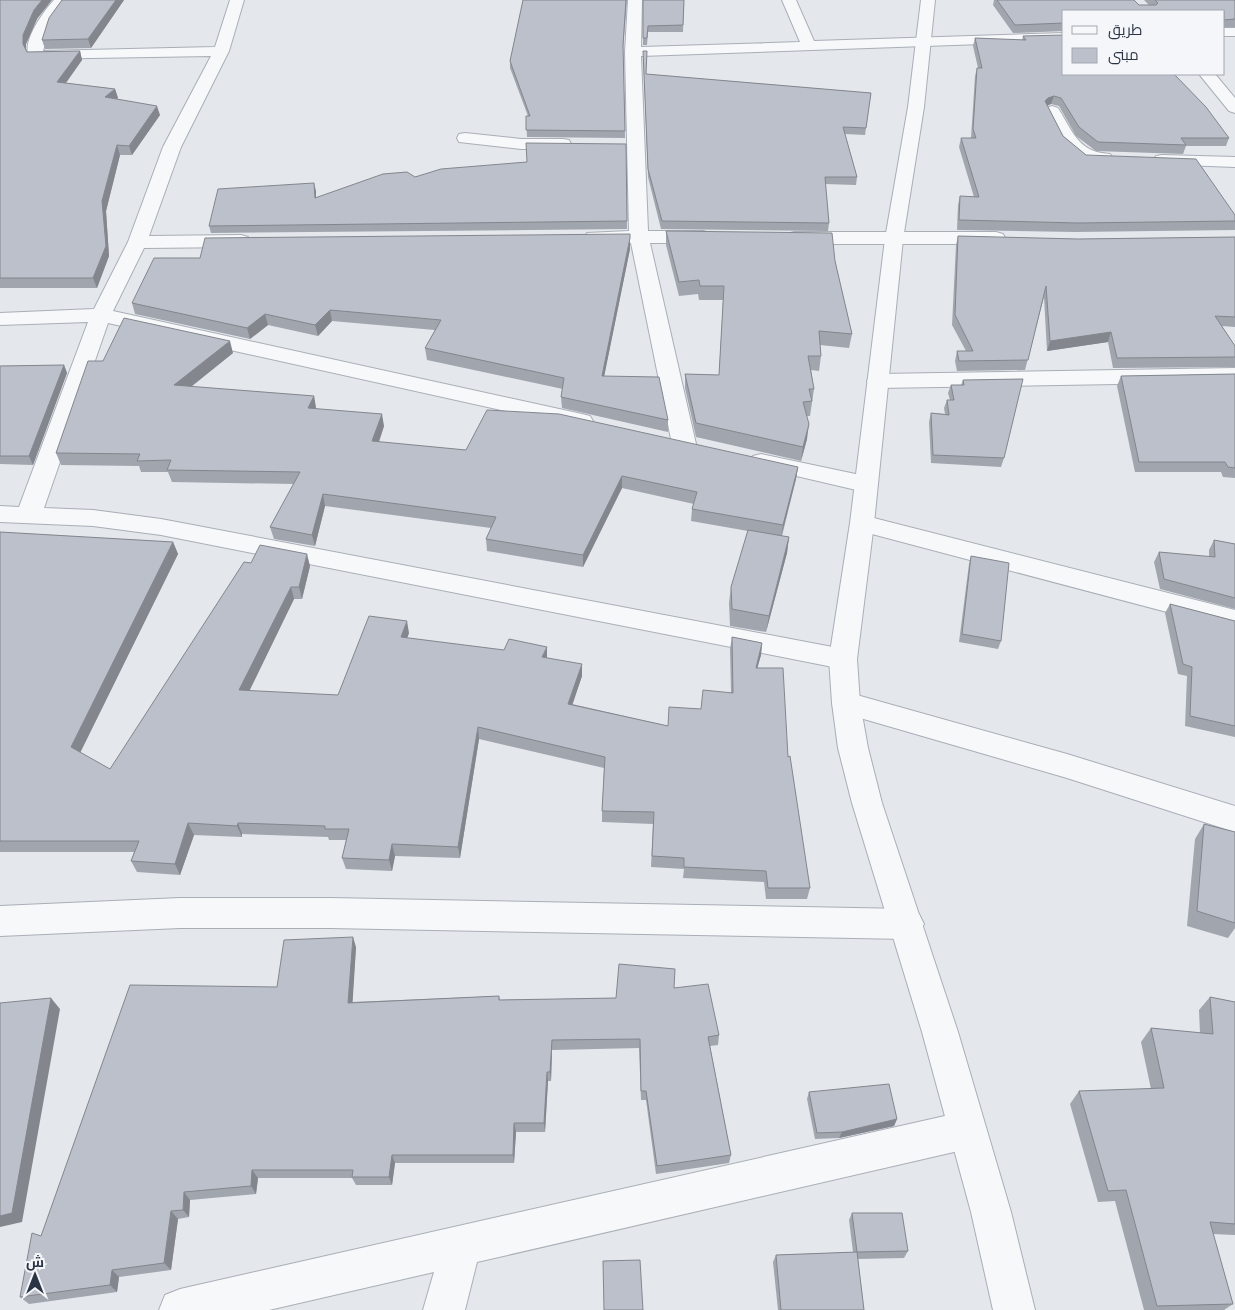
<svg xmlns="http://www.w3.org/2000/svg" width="1235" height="1310" font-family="'Fira Sans',Cairo,sans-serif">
  <rect width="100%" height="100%" fill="#e4e7ec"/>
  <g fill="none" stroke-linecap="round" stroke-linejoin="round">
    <g stroke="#a9aeb7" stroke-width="2">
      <path id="minor" d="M54,0H68L50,26L43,51L215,47L230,0H244L229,51L181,147L149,236L241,235L248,237L250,241L248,245L241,247L144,248L113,311L582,414L590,416L593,421L590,426L582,428L108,323L44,508L93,510L161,519L843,649L853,652L857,659L853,666L843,669L161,535L93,526L0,522V506L19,507L88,322L0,325V313L94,309L128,242L163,147L211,56L30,59C20,43 43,12 54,0Z
        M628,0H642L641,47L800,42L782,0H796L814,41L1064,33V41L641,56L648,231H703L710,233L712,237L710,241L703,243H650L696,444L692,449L684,451L676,449L672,444L631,243L587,241L585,237L587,233L629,231L625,52Z
        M1224,28H1235V36H1224Z
        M1199,74H1215L1235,98V113L1229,111Z
        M1052,106L1058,108C1068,123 1075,144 1094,151C1099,153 1105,153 1110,154L1113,158L1110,162C1076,170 1057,136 1044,111L1046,108Z
        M465,133L521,139H563L569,140L571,144L569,148L563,149H521L459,142L457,138L459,134Z
        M1162,155L1235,157V167L1156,164L1153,160L1156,156Z
        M794,232H996L1003,234L1005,238L1003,242L996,244H794L787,242L785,238L787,234Z
        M1235,368V382L878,388L870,386L867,381L870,376L878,374Z
        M761,454L865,476L873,479L877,484L873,489L865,492L753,466L749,461L753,456Z
        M862,515L1235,610V630L853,529L850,523L853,517Z
        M846,692L1067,754L1235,806V832L1067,778L836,711L832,703L836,695Z
        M180,898H330L907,909L919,914L924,924L919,934L907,939L330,928H180L0,936V906Z
        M967,1111L980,1117L986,1130L980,1143L967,1149L477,1262L465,1310H423L434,1272L269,1310H159L165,1295L180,1289Z"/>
    </g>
    <g stroke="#a9aeb7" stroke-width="2">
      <path id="tertiary" d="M921,0H935L924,107L903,239L874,523L857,659L860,703L868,748L882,803L958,1032L1011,1212L1035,1310H993L971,1212L922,1032L852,803L838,748L832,703L829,659L850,523L885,239L908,107Z"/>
    </g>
    <use href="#minor" fill="#f7f8fa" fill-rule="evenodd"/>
    <use href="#tertiary" fill="#f7f8fa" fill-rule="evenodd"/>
  </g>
  <path fill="#a1a5ae" d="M0,0L37,19L26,44V50L27,52L80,51L82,60L66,83L115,89L118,98L117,99L160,115L132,155H120L106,211L109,256L97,288H0Z
    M62,0H124L91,48L45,49L42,40Z
    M523,0H627L623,50L625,138L527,137L526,116H528L510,68V61Z
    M643,0H684L683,32H648L647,45H643Z
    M994,0H1134L1139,5H1149L1144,0H1235V27H1224V11H1064V31L1013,33L993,5Z
    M1023,36L1229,138L1226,146H1186L1183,154L1096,151L1076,136L1059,106L1051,104L1047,106L1063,136L1086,155L1235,215V230L1075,232L957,230L958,205L960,196L974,197L959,147L961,138H971L975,76L977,68H978L973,46L975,38L1022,40Z
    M643,51L646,74L871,93L865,135L845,134L857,177L856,185L825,184L829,223L828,231L661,229L648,177Z
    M626,144L627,229L211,233L209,226L316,191V198L415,177L527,162Z
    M666,231L835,261L852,334L849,348L820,345L821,356L819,371L811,370L814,389L810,416H807V439L801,461L696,437L685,388V374L719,375L723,300H699L698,294L679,296L666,245Z
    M958,236L1078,239L1235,237V327L1222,326L1235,346V367L1113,368L1108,342L1047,351L1044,297L1025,370L957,371L955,361L957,351H966L952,325L956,245Z
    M630,249L604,376L668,420V432L562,408L561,397L563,389L427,360L425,348L435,330L332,321L318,336L268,325L250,339L135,314L132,303L200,258Z
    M233,353L191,387L314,396L316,409L384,426L379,442L466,450L798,467L796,479L782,536L789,537L787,553L766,632L730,626L729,603L731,587L748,531L691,521L692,509L694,504L622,488L583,567L487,551L486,539L491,528L325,506L315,546L274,539L270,527L294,484L172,482L168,472H141L139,466L61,465L56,453L103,361Z
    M64,365L67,373L33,465L0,464V366Z
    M1235,374V478L1223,477L1221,472H1135L1117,386L1121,376Z
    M963,380L1004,458L1001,467L931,463L929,422L931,413L945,414L944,408L947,400H950L948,393L951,385H961Z
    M0,532L173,542L178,554L80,753L110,769L251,563L310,566L302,599H294L249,691L338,695L409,633L407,638L547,658L582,676L572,704L668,726L731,693L730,649L732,637L762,643L761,655L757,668L788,757L810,888L807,899H766L764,882L683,878L684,869L651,867L653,824L602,822V811L604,768L479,739L460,858L395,856L392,871L346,869L342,858L346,840H329L328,837L242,834V837L194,835L180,875L137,872L131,861L134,852H0Z
    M1214,540L1235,544V609L1160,589L1154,562L1159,552L1209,557V550Z
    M971,556L1001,641L998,649L959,642L969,564Z
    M1170,604L1235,621V737L1185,726L1187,676L1178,674L1165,613Z
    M1204,824L1235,832V928L1228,938L1187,926L1195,839Z
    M356,947L352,1002L499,996L500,1000L616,998L674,988L719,1035L718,1045L710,1046L731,1155L729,1163L656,1174L646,1100H641L639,1048L552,1050L551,1081H548L545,1132H516L514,1163H395L392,1185H356L352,1178H258L256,1194L190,1200L189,1217L178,1219L171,1270L119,1277L117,1292L29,1304L20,1297L41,1236L277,987Z
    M1210,997L1235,1002V1235L1213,1234L1233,1304L1224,1310H1144L1115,1201L1098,1202L1070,1104L1079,1091L1151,1089L1141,1042L1151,1028L1200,1033L1199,1010Z
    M809,1092L897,1119L894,1126L839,1138L815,1139L807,1099Z
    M852,1213L908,1251L904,1258L858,1259L864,1310H778L773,1262L776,1255L853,1252L849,1220Z"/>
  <path fill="#83868d" d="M42,0H52L37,19L26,44V53L23,44V35L34,10Z
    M116,0H124L91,48L88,39Z
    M80,51L82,60L60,91L57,82Z
    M115,89L118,98L108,106L105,97Z
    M1054,96L1051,104L1045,106V101L1048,98Z
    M157,106L160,115L132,155L129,146Z
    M117,145L120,155L106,211L109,256L97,288L93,278L102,201Z
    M314,183L316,191V206L315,198Z
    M630,238V249L602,387V376Z
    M330,310L332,321L318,336L315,325Z
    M265,314L268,325L250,339L247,328Z
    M1111,332L1108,342L1047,351L1050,341Z
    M230,341L233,353L178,397L174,385Z
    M64,365L67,373L33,465L29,456Z
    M314,396L316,408L310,420L308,408Z
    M382,414L384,426L375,453L372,441Z
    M809,424L807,439L801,461L803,447Z
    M798,467L796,479L781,537L783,525Z
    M622,476V488L583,567V555Z
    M323,494L325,506L315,546L312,535Z
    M789,537L787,553L766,632L769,616Z
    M173,542L178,554L77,759L71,747Z
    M307,554L310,566L302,599L299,587Z
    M291,587L294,599L244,702L239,690Z
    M407,621L409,633L403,649L401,637Z
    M762,643L761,655L754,680L756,668Z
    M547,647V659L542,657Z
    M582,664V676L569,715L568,704Z
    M478,727L479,739L460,858L458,847Z
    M188,823L194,835L180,875L175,864Z
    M238,823L242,834V837L237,826Z
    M392,844L395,856L392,871L389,860Z
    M353,937L356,947L352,1012L348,1003Z
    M51,998L60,1009L22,1222L0,1227V1216Z
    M552,1040V1050L551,1081L550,1072Z
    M547,1072L548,1081L545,1132L544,1123Z
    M897,1119L894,1126L839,1138L842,1132Z
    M514,1123L516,1132L514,1163L513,1155Z
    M392,1155L395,1163L392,1185L389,1177Z
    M252,1170L258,1178L256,1194L251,1186Z
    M184,1192L190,1200L189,1217L183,1210Z
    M171,1211L178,1219L171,1270L164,1263Z
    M112,1270L119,1277L117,1292L110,1285Z"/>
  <path fill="#bbc0ca" stroke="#83868d" d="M0,0H42L34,10L23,35V44L27,52L80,51L57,82L115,89L105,97L157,106L129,146L117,145L102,201L106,246L93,278H0Z
    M62,0H116L88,39L42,40L49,18Z
    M523,0H626L623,45L625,131L526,130V116H530L510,61Z
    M643,0H684L683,25L648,26L647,38H643Z
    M997,0H1134L1139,5H1156L1158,3L1155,0H1235V19L1224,20V11H1064V23L1015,25Z
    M1064,35V74H1174L1206,107L1229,138H1181L1186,145L1098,142L1079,127L1061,98L1054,96L1048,98L1045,101L1063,136L1086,155L1196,159L1235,215V221L1078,223L959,220L960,196L979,197L961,138H976L973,129L977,68H982L975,38L1026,40L1023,36Z
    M643,51H647L646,74L871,93L866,128L843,127L857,177H825L829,223L662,221L648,169Z
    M526,143L626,144L627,221L209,226L218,189L314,183L315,198L383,174L407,172L415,177L441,169L527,162Z
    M666,231L832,233L835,261L852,334L819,331L821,356H808L814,389H809L812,401L803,402L809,424L803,447L696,423L685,374L719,375L724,286H700L699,280L679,282Z
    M630,234V238L602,376L659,377L668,420L561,397L564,378L425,348L441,320L330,310L315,325L265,314L247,328L132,303L154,258H200L205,238Z
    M958,236L1078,239L1235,237V317L1215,316L1235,346V357L1117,358L1111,332L1050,341L1046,286L1028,360L959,361L957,351H973L955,315Z
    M124,318L230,341L174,385L314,396L308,408L382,414L372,441L466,450L487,410L559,414L798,467L783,525L692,509L697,492L622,476L583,555L486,539L496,517L323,494L312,535L270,527L300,472L167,470L171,460L137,461L140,454L56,453L88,361H103Z
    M64,365L29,456H0V366Z
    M1235,374V468L1228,467L1225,462H1139L1121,376Z
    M1023,379L1004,458L933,455L931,413L949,415L947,400H954L951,385H964L963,380Z
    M748,530L789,537L769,616L732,609L731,587Z
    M0,532L173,542L71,747L110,769L244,562L251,563L260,545L307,554L299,587H291L239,690L338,695L369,616L407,621L401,637L504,650L509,639L547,647L542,657L582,664L568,704L668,726L669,707L701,709L703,690L733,693L732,637L762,643L756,668H783L788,757L790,756L810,888H768L766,871L684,867V858L652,856L654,812L602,811L605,757L478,727L458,847L392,844L389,860L342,858L349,829H325V826L238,823L237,826L188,823L175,864L131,861L139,841H0Z
    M1214,540L1235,544V598L1164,579L1159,552L1215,557Z
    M971,556L1009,563L1001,641L962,634Z
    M1170,604L1235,621V726L1190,716L1192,667L1183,664Z
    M1204,824L1235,832V923L1197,911Z
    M353,937L348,1003L499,996V1000L616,998L619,964L675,969L674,988L708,984L719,1035L708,1037L731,1155L657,1166L646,1091H641L640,1039L552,1040L550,1072H547L544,1123H514L513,1155H392L389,1177H352L353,1170H252L251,1186L184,1192L183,1210L171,1211L164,1263L112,1270L110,1285L20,1297L32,1233L41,1236L130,985L277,987L284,940Z
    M1210,997L1235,1002V1224L1210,1222L1233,1304L1157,1306L1126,1190L1108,1191L1079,1091L1164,1088L1151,1028L1213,1034Z
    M51,998L12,1213L0,1216V1003Z
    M889,1084L897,1119L842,1132L817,1133L809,1092Z
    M852,1213H902L908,1251L857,1252L864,1310H781L776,1255L857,1252Z
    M640,1260L643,1310H604L603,1261Z"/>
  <rect x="1062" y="10" width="162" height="65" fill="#f4f6f9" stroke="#a4a8b1"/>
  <rect x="1072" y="26" width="25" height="8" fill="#f7f8fa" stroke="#a4a8b1"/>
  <text x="1108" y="35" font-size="15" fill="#2b3445">طريق</text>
  <rect x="1072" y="48" width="25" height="15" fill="#bbc0ca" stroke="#a4a8b1"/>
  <text x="1108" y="60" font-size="15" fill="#2b3445">مبنى</text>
  <g transform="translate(35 1275)" stroke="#f4f6f9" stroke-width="4" paint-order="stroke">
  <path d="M0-4L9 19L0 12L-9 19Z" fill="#2b3445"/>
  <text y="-8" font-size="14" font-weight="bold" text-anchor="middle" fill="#2b3445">ش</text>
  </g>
</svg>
